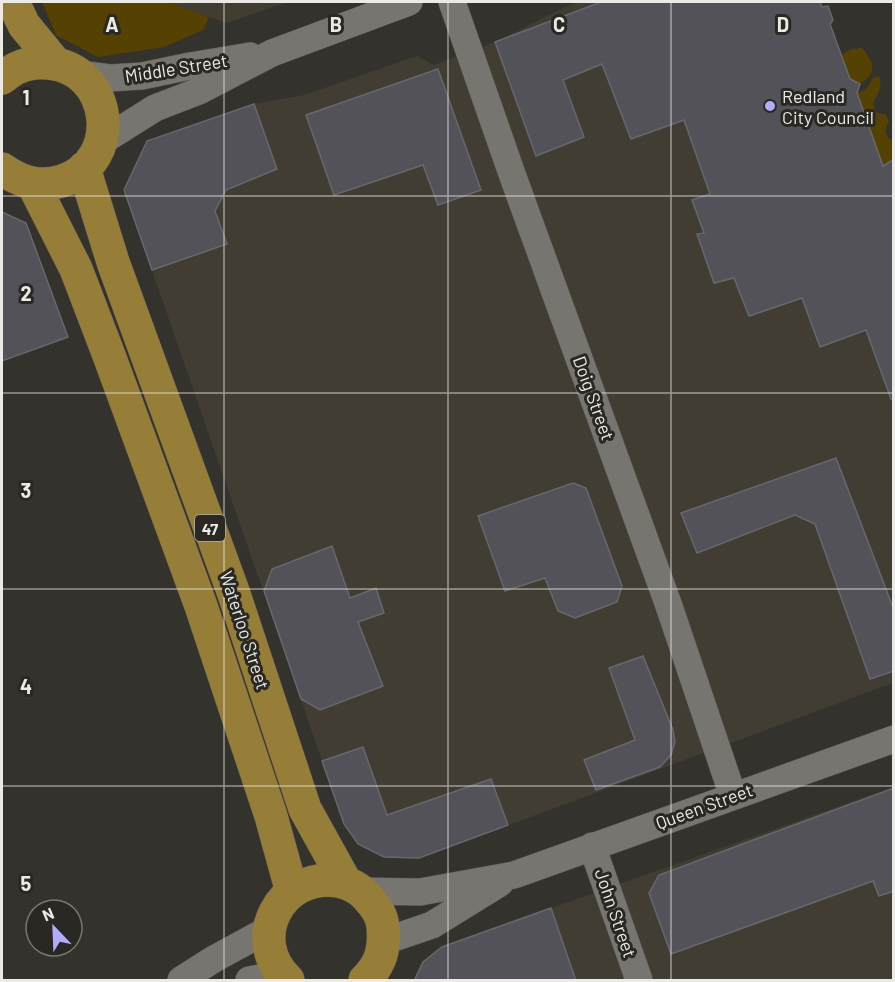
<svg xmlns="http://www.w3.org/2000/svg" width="895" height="982" font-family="Barlow,sans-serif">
  <rect width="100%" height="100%" fill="#34322d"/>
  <path fill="#413d33" d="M168,2H288L226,23Z
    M576,2H642L710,194L692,201L704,233L883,166L893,159V683L419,858L384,857L358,844L344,824L124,190L147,141L254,104L304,95L417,56L434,65L495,42Z
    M893,787V980H414L423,962L442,947Z"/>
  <path fill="#554203" d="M42,2H168L209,17L203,30L164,47L98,57L56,35Z
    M862,48C874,62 878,72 860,84L850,79L841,55L852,49Z
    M879,76C883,86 878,94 873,103L876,112L886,115L889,121L885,130L889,139L894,140L893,159L883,166L857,93C866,91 869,86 873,78Z"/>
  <path fill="#525258" stroke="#67676d" stroke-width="1.5" d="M601,2H820L822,7L828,6L833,20L830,24L850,79L860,84L857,93L883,166L894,159V399H891L866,330L820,347L802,298L749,316L734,278L714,283L697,234L704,233L692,200L710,194L684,120L631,139L602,64L563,80L584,137L536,156L495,42Z
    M438,69L481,190L438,205L423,165L334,195L306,115Z
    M254,104L277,169L226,190L215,211L227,244L152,270L124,190L147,141Z
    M2,212L26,223L68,337L2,361Z
    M836,458L894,610V671L870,679L815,524L795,515L697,553L681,513Z
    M573,483L586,488L622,586L617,602L575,618L558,611L545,578L505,591L478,516Z
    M332,546L350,598L376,588L384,613L358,622L383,686L320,710L301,699L264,591L272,569Z
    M643,656L673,730L675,742L671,755L660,767L596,790L584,760L635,740L609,668Z
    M363,747L387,815L491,779L508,825L419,858L384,857L358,844L344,824L322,761Z
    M894,788V891L879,896L873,881L671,954L649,893L659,875Z
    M551,908L576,981H414L423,962L442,947Z"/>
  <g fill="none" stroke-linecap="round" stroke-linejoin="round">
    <g stroke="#52504c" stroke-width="28">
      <path id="minor" d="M452,2L512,174L669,606L733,796
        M80,74L110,78L142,76L190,66L250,56
        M101,142L155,108L199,91L272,53L409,2
        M592,846L639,980
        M362,891L420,892L514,875L894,739
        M385,941L432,925L500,883
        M181,980L214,959L269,929
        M249,980L282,974"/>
    </g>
    <g stroke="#52504c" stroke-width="34">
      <path id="trunk" d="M13,2L24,25L56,64
        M2,78C6,75 12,70 17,68C27,63 38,62 48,63C113,68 124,162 62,181C38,188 21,182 2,169
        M84,168L113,262L234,594L305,809L346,883
        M33,184L76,269L110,358L201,606L271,816L292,892
        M288,980C245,940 280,872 338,881C348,883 359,888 366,896C374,904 382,914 383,927C385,949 381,964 365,980"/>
    </g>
    <use href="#minor" stroke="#77756f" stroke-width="27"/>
    <use href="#trunk" stroke="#967e38" stroke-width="33"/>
  </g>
  <path fill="none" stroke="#eceae7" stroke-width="1.5" stroke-opacity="0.55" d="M224,2V980M448,2V980M671,2V980M2,196H894M2,393H894M2,589H894M2,786H894"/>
  <circle fill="#b1adfa" stroke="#2a2823" stroke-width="2" cx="770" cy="106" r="6"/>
  <g text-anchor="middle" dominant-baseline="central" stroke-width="6" stroke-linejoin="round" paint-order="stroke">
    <rect fill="#2a2823" stroke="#b2b0ac" stroke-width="1.5" x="195" y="515" width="30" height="26" rx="4.5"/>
    <g font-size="16" font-weight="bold" fill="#eceae7">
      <text x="210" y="528">47</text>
    </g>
    <g font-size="18" fill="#eceae7" stroke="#2a2823">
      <text transform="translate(176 68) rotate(-9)">Middle Street</text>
      <text transform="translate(594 398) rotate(70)">Doig Street</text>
      <text transform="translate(245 630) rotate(72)">Waterloo Street</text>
      <text transform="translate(704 806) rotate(-20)">Queen Street</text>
      <text transform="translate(616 913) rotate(71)">John Street</text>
    </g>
    <g font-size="18" fill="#eceae7" stroke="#2a2823" text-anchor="start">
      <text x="782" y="96">Redland<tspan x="782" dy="21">City Council</tspan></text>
    </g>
  </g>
  <g font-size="20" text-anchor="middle" font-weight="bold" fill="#eceae7" stroke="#2a2823" stroke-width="6" stroke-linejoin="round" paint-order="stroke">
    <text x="112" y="32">A</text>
    <text x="336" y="32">B</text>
    <text x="559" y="32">C</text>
    <text x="783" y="32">D</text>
    <text x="26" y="105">1</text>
    <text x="26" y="301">2</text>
    <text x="26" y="498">3</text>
    <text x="26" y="694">4</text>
    <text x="26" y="891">5</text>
  </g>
  <rect width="895" height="982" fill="none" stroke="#eceae7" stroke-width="6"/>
  <g transform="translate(54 928) rotate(337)"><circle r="28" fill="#2a2823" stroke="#787671" stroke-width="1.5"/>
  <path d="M0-4.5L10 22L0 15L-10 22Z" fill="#b1adfa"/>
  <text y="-9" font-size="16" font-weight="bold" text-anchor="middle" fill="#eceae7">N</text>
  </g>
</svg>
